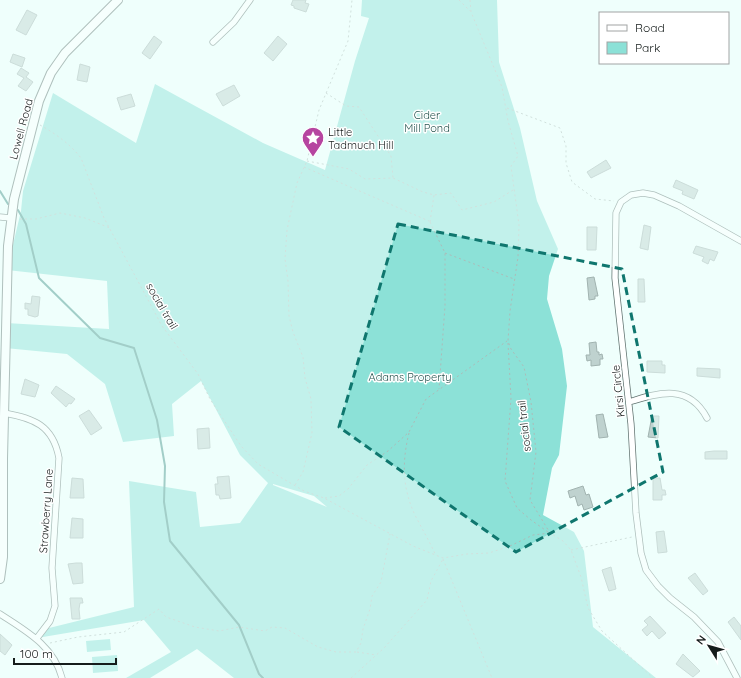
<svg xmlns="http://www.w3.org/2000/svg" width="741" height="678" font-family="Quicksand,sans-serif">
  <rect width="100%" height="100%" fill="#effffc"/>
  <path fill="#8ce1d7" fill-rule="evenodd" d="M362,0H497L499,62L520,128L537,201L558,249L549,276L547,299L562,349L567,386L559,455L552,468L543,515L574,532L584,551L593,627L656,678H234L197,649L150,678H126L171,652L144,620L37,638L45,629L134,607L129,481L196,492L200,527L240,523L268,483L240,455L201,381L172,404L174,436L123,442L105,384L67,354L5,348L6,323L109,329L107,281L7,270L21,211L23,191L53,93L136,143L155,84L263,143L325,170L355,61L369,18L361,16ZM273,484L314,496L327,507L273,485Z
    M110,639L111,650L87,652L86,641Z
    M117,655L118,671L93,673L92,657Z"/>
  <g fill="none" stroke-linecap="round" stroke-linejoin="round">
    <path stroke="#46938b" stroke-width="2" d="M0,191L8,204
      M18,210L26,224L39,278L100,338L134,348L157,420L165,466L164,502L170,541L239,625L259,674L263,678"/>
  </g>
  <path fill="#bfd2cf" stroke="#a1b3b0" d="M293,0H306L305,3L309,4L306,12L294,8V6L291,5Z
    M27,10L37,15L26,35L16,30Z
    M154,36L162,42L150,59L142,53Z
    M278,36L287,44L273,61L264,53Z
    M13,54L25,58L22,67L10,62Z
    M80,64L90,67L87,82L77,80Z
    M21,68L29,73L26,77L33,82L26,91L18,86L24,78L17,74Z
    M234,85L240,96L223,106L216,94Z
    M131,94L135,106L121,110L117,98Z
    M606,160L611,168L591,178L587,172Z
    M676,180L698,190L694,199L682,194L683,191L673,187Z
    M644,225L651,227L648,250L640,248Z
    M587,227H597L596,250H587Z
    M696,246L718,252L714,261L710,259L708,264L702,261L704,257L693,253Z
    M594,277L598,296H595V299L589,300L587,278Z
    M638,279H644L645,302H638Z
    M32,296L40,297L38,316L35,317L28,315V309H25V303L31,304Z
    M596,342L597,352H599V355L602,354L603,359H600V365L591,366V360L587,361L586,355H590L589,343Z
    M647,361H662V365H665V373L647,372Z
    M697,368L720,369V378L697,376Z
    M25,379L39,385L35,397L21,394Z
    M56,386L75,399L71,404L69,403L66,407L51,393Z
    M89,410L102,428L91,435L79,416Z
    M603,414L608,437L599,438L596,415Z
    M652,416H659L658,438L648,437Z
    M209,428L210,448L198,449L197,429Z
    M714,451H727V459H705V452Z
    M229,476L231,498L220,499L219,495H216L215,484H218L217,477Z
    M72,478L83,479L84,498H70Z
    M653,478H660L662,490H665L666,495H662V500H653Z
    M583,486L586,495L589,494L593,507L584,510L582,504L578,506L575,496L570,498L568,491Z
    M72,518L83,519V538H70Z
    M664,531L667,552L658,553L656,532Z
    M76,563H82L83,583L73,584L68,564Z
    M611,567L616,589L609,591L602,570Z
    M695,573L708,591L703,595L688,578Z
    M70,598H82L83,603H80L79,609L80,619H72Z
    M650,616L666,633L659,639L652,631L647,636L642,630L648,625L644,621Z
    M734,617L741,626V640L728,622Z
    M0,634L12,645L5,655L0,651Z
    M683,654L700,671L693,677L676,664Z"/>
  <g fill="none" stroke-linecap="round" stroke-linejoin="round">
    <g stroke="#627471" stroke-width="7">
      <path id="street" d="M213,42L234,22L250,0
        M0,217L11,218
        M629,402C660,392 689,384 707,418
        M4,413C33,418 53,425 59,458L52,568L55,606L50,621L37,638
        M0,614C26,631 54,646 62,678
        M737,678L718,642L694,617L670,598L658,586L646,570L641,553L636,513L631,424L615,278L616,213L621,202L631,195L643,193L654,195L679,206L741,241"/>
    </g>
    <g stroke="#627471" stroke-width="10">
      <path id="secondary" d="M0,579L3,557V459L8,246L14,199L39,101L51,73L65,53L118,0"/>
    </g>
    <path stroke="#adbbb8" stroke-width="1" stroke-dasharray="2 3" stroke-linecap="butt" d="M459,0L470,11
      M470,0L471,12L502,87L508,121L518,156L511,166L519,225L518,257L510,311L508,341L511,349L524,367L531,402L536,452L530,500L550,533L563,541L571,550L581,577L588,608L602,631L653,678
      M326,93L346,106L359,107L391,156L393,178
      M507,108L560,128L566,146V163L572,182L595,199L614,201
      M40,125C56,134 70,144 81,158L104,218L162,326L198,374L210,399L241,446L258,464L304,491L324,498L413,546L443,558L467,554L489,553L510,546L533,535L550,533
      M307,161L349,169L365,179L393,178L423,192L434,195L451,193L462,210L494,202L513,190
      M304,167L429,221
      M20,219H36L60,213L85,218L110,228
      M430,222L445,253V306L439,389
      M430,222L434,195
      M445,253L514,279
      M508,343L511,398L505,481L517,508L531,520L548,532
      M409,433C402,461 402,488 415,515C422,529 430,542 436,556
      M295,485L303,472L312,433L311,399L305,378L303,357L293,332L289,316L288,281L285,259L287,230L297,183L307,161L319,110L348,41L352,0
      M325,498L339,496L348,489L367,465L388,451L409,432L426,399L507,341
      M571,550L632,537
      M443,559L492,678
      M50,643L78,637L124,632L159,609L166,617L195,627L219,631L239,627L265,631L272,627L285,628L318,647L336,652H356L361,643L363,629L370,609L372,596L381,582L390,534
      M357,652L376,655
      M351,678L384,648L427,600L431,581L443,559"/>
    <use href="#street" stroke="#fff" stroke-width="5.5"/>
    <use href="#secondary" stroke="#fff" stroke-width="8"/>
  </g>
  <path d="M0 0H741V678H0ZM398,224L622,269L663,472L516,552L339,427Z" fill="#effffc" fill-opacity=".55" fill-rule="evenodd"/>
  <path fill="none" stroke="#0f766e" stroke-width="3" stroke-dasharray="8 5" stroke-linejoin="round" d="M398,224L622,269L663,472L516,552L339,427Z"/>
  <defs>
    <g id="sight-pin" transform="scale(1.15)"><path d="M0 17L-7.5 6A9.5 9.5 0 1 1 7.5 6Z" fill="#b645a0" stroke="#fff"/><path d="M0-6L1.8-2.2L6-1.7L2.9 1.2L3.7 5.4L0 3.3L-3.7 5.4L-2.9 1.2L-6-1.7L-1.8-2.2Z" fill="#fff"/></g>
  </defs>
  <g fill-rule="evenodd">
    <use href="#sight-pin" x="313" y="138"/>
  </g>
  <g text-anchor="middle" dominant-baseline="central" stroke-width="3" stroke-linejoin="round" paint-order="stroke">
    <g font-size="11" fill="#295752" stroke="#fff">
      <text x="427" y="115">Cider<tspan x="427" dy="13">Mill Pond</tspan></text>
      <text x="410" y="377">Adams Property</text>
    </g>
    <g font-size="11" fill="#151c1b" stroke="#fff">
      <text transform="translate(21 129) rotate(-75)">Lowell Road</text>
      <text transform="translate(162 306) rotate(60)">social trail</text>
      <text transform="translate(618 391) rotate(-96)">Kirsi Circle</text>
      <text transform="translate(524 426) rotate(-96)">social trail</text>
      <text transform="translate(46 511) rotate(-86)">Strawberry Lane</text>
    </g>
    <g font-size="11" fill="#151c1b" stroke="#fff" text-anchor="start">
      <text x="328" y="132">Little<tspan x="328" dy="13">Tadmuch Hill</tspan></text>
    </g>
  </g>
  <rect x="599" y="12" width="130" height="52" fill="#ffffff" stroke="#a1a4a4"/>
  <rect x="607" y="25" width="20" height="6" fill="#ffffff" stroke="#a1a4a4"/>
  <text x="635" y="32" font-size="12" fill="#151c1b">Road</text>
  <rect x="607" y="42" width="20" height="12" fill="#8ce1d7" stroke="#a1a4a4"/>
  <text x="635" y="52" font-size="12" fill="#151c1b">Park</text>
  <g transform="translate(709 646) rotate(307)" stroke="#ffffff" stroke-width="3" paint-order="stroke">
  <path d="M0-3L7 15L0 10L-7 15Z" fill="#151c1b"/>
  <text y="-6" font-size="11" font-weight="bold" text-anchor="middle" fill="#151c1b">N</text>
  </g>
  <path d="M14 658v6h102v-6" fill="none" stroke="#151c1b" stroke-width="2"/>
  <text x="20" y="658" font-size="12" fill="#151c1b" stroke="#ffffff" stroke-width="3" paint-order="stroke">100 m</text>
</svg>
